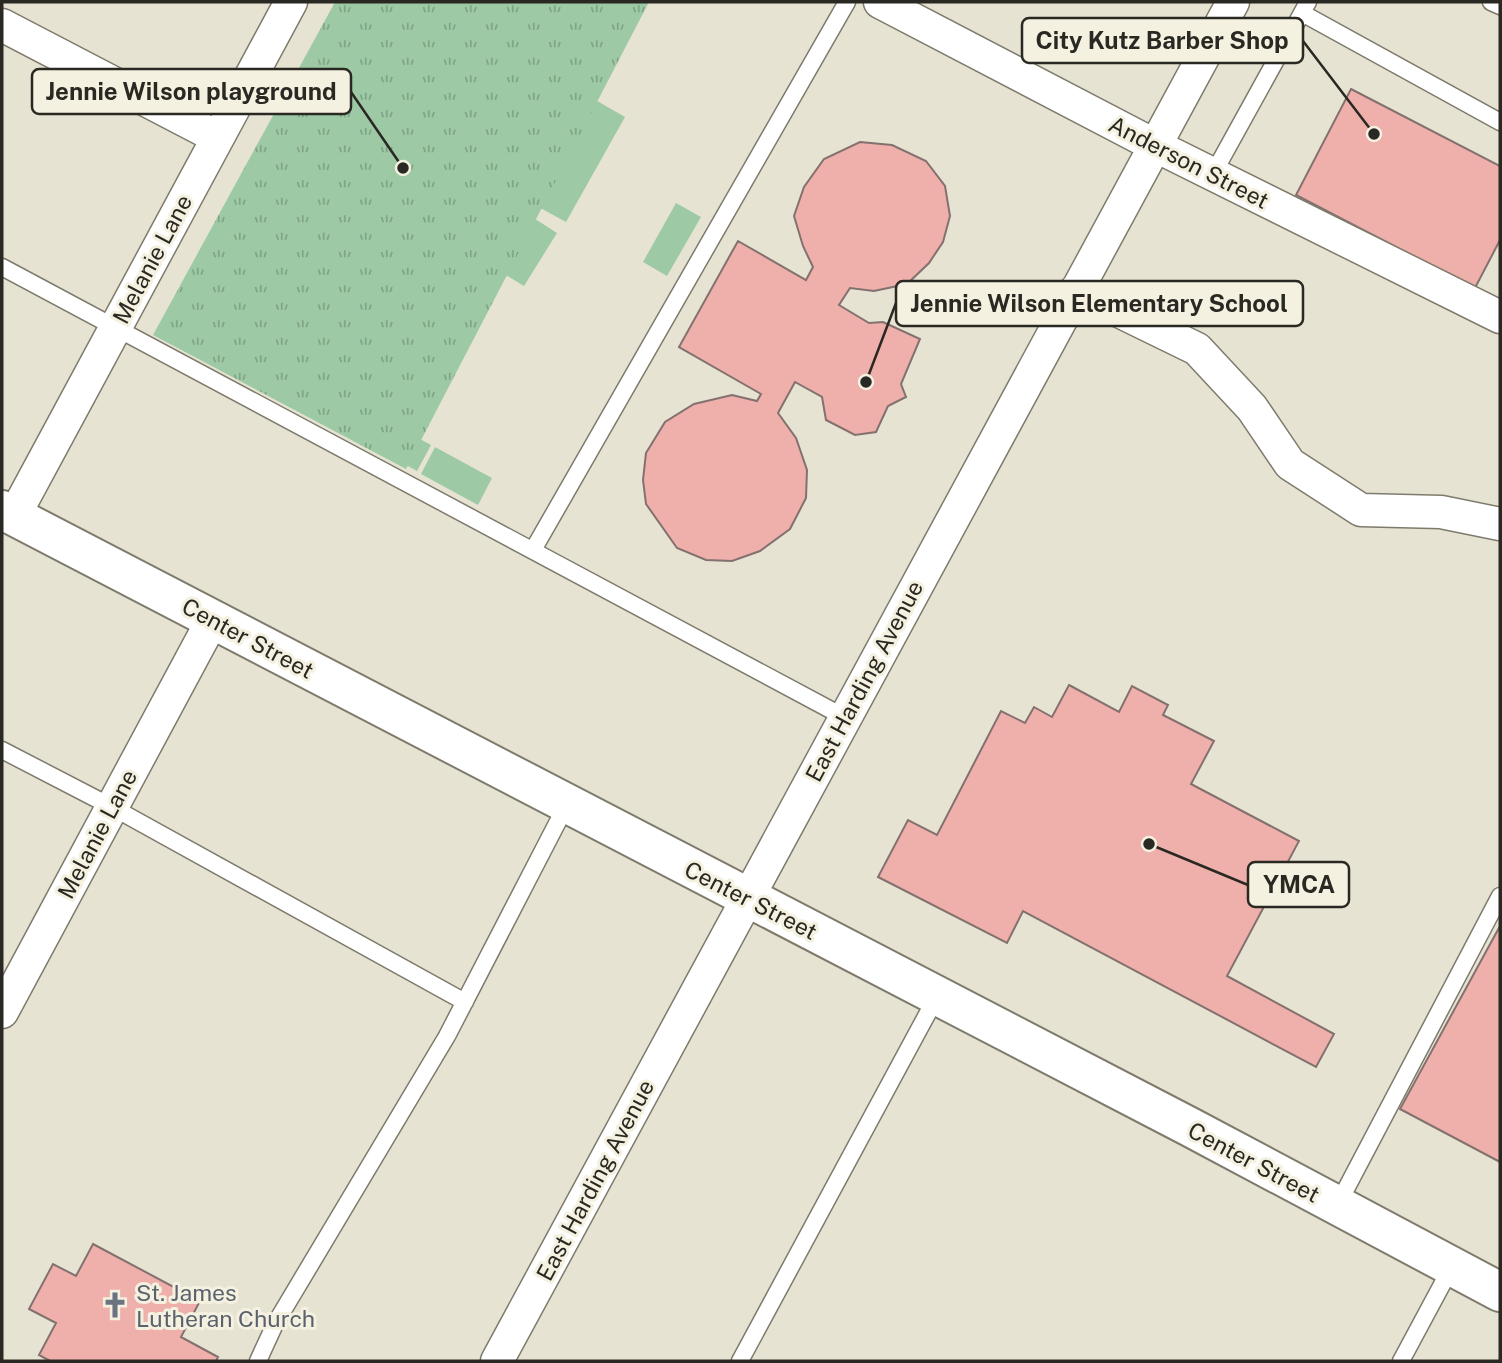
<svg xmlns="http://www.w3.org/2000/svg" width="1502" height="1363" font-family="'Public Sans',sans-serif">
  <defs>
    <pattern id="park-tufts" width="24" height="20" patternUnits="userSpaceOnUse" patternTransform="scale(1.75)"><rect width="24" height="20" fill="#9dcaa5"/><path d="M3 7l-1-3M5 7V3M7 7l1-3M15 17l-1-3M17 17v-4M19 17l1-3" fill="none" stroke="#80a486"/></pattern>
  </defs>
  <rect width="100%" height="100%" fill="#e7e3d3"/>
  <path fill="#9dcaa5" d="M592,98L625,117L566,222L533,204Z
    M676,203L701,217L667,276L643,262Z
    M529,215L557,233L524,286L496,269Z
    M374,414L431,445L417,471L360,440Z
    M435,447L492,478L478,505L421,474Z"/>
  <path fill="url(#park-tufts)" d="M335,2H649L406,469L153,335Z"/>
  <path fill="#efafaa" stroke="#83716f" stroke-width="2" d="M1351,89L1500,166V240L1475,288L1296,195Z
    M860,142L892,145L926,161L945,186L950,216L943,242L929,263L907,284L874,291L850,288L839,305L869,323L883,322L920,339L901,384L906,397L888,406L876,432L855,435L826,420L822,397L795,382L778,413L796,438L807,470L806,498L790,529L760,551L732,561L706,560L677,548L646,504L643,480L646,453L665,422L694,404L732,395L757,401L761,394L679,347L738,241L806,280L813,267L803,246L794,216L804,187L824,159Z
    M1069,685L1119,712L1132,686L1168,705L1163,715L1214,741L1191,784L1299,841L1227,976L1334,1034L1316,1067L1023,911L1007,943L878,877L908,820L937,835L1001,711L1025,723L1034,707L1052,717Z
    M1500,926V1162L1400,1109Z
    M93,1244L200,1301L181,1337L218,1357L216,1361H50L39,1355L56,1323L29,1309L53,1264L76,1276Z"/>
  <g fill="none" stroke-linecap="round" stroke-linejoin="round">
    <g stroke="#7e7b6c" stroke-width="19">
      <path id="service" d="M1491,2L1500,6
        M1302,13L1500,122
        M1213,174L1308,2
        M2,267L844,717
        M533,550L847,2
        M2,750L112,807L465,1002
        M1337,1206L1500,896
        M258,1361L275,1324L447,1036L567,804
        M740,1361L937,996
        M1401,1361L1452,1266"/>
    </g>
    <g stroke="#7e7b6c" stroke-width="35">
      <path id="minor" d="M880,2L1154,145L1500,317
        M2,25L217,137
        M1076,290L1197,349L1252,408L1290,464L1361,510L1441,512L1500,524
        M14,516L291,2
        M2,1012L213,619
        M497,1361L1233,2"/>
    </g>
    <g stroke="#7e7b6c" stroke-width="42">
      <path id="tertiary" d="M2,510L1190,1127L1500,1292"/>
    </g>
    <use href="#service" stroke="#fff" stroke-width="16"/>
    <use href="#minor" stroke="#fff" stroke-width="32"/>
    <use href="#tertiary" stroke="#fff" stroke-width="38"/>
  </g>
  <defs>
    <g id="church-bare" transform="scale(2.1)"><path d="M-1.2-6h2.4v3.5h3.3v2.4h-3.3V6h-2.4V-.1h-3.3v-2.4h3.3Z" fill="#6b7280" stroke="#f4f1e0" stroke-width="2.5" paint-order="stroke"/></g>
  </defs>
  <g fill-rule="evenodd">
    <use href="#church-bare" x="115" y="1305"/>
  </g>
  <g text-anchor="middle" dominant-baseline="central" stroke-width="6" stroke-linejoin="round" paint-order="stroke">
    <g font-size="23" fill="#2a2822" stroke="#f4f1e0">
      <text transform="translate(1189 162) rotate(27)">Anderson Street</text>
      <text transform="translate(152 259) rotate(-62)">Melanie Lane</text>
      <text transform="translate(248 638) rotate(28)">Center Street</text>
      <text transform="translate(864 681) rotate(-62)">East Harding Avenue</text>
      <text transform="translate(97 834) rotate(-62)">Melanie Lane</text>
      <text transform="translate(751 900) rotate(27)">Center Street</text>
      <text transform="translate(1254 1162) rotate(28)">Center Street</text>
      <text transform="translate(595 1180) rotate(-62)">East Harding Avenue</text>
    </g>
    <g font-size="23" fill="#5b616d" stroke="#f4f1e0" text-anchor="start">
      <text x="136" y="1292">St. James<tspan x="136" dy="26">Lutheran Church</tspan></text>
    </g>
  </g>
  <path fill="none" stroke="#2a2822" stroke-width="2.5" d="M1374 134L1303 41M403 168L351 92M866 382L896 303M1149 844L1248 885"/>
  <g fill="#2a2822" stroke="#f4f1e0" stroke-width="2.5">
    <circle cx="1374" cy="134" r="7"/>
    <circle cx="403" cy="168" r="7"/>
    <circle cx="866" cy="382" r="7"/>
    <circle cx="1149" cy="844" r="7"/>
  </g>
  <g fill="#f4f1e0" stroke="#2a2822" stroke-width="2.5">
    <rect x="1022" y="18" width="281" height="45" rx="7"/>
    <rect x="32" y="69" width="319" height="45" rx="7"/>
    <rect x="896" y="281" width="407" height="45" rx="7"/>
    <rect x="1248" y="862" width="101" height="45" rx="7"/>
  </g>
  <g font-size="24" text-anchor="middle" font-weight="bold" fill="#2a2822">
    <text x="1162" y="49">City Kutz Barber Shop</text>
    <text x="191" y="100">Jennie Wilson playground</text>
    <text x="1099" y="312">Jennie Wilson Elementary School</text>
    <text x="1299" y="893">YMCA</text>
  </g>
  <rect width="1502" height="1363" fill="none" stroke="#2a2822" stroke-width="7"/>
</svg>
